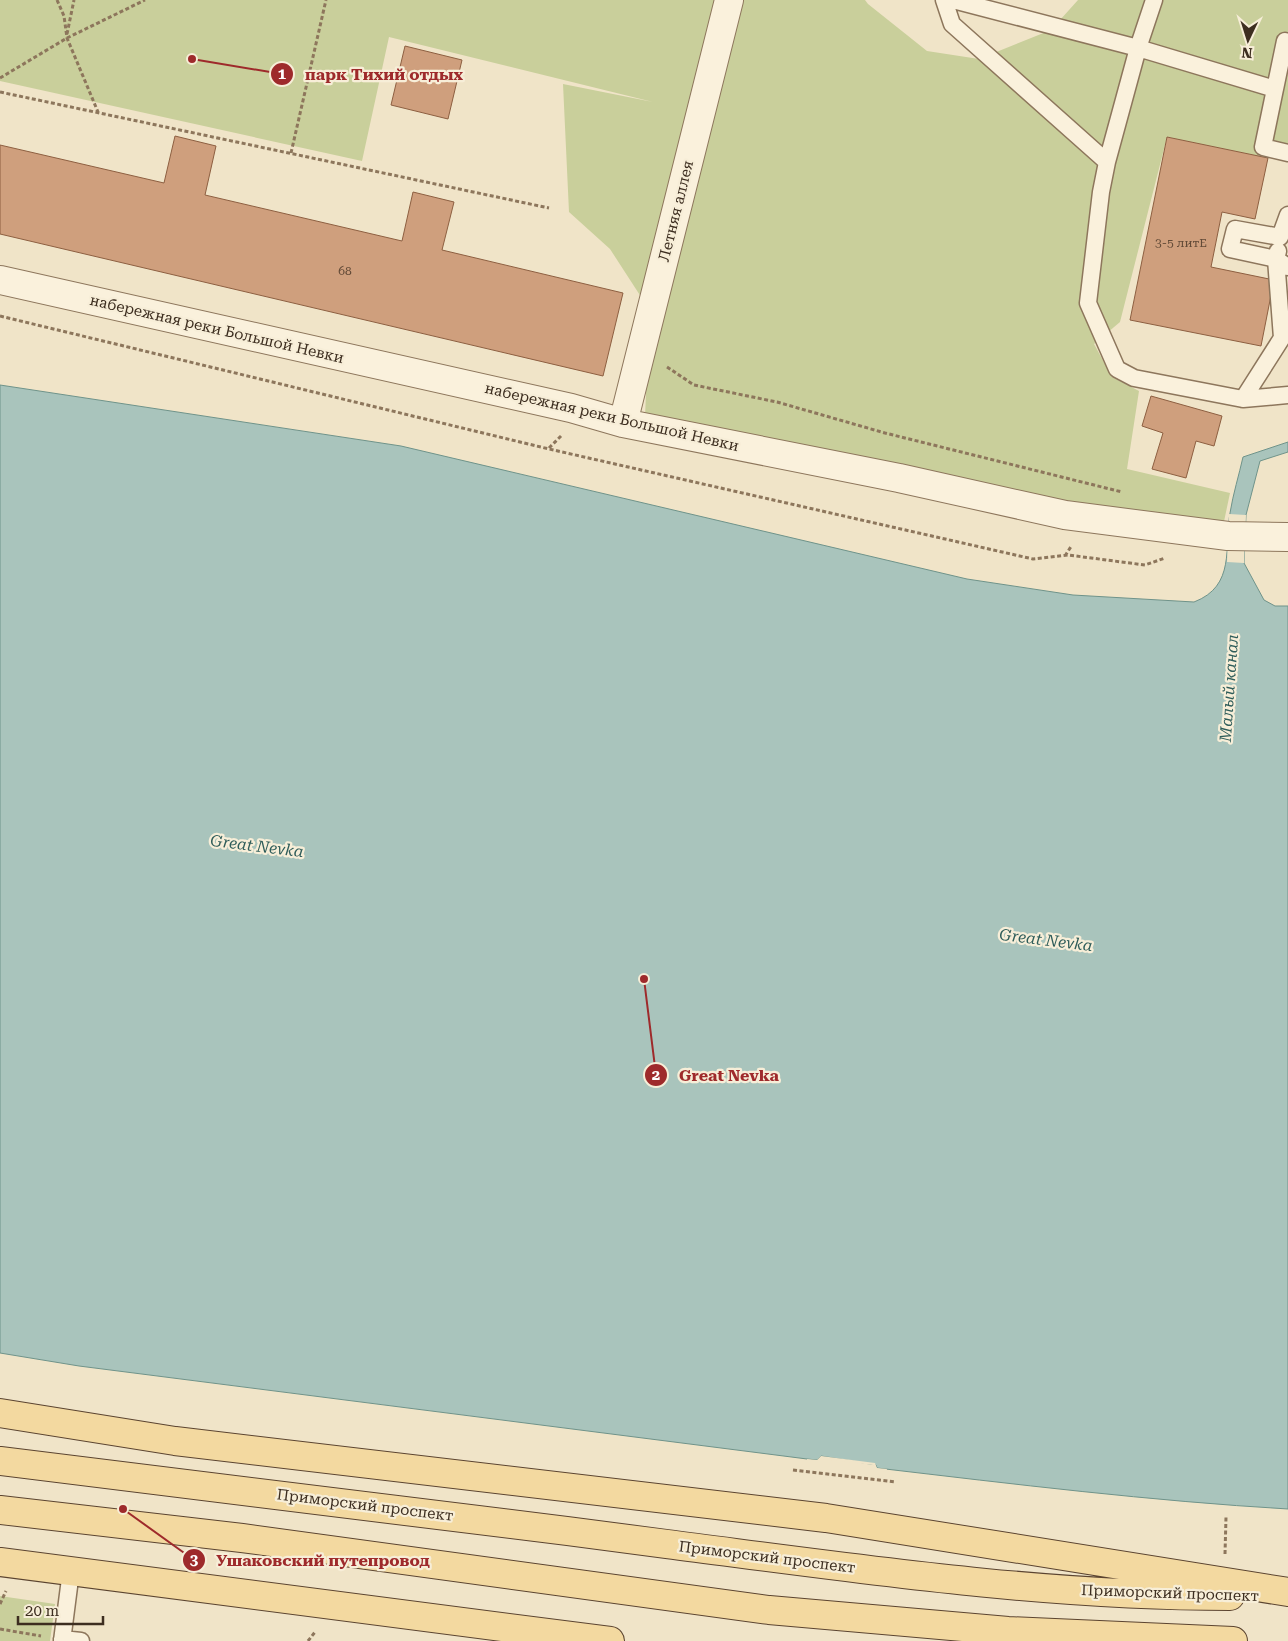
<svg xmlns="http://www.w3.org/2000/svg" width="1288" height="1641" font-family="'Roboto Serif',serif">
  <rect width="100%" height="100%" fill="#f0e4c8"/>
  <path fill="#c9cf9b" d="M0,0H865L868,4L927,51L979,59L1051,30L1078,0H1288V154L1268,158L1167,137L1120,322L1094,344L1112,377L1139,391L1127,469L1230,493L1222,531L1036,498L645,417L647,370L645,303L610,249L569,212L563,84L653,102L389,37L362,161L0,81Z
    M0,1596L55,1604L50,1641H0Z"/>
  <path fill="#a9c4bc" stroke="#6f938a" d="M0,385L401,446L967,579L1073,595L1194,602C1236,586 1224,547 1230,513C1233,494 1239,475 1243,457L1288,442V452L1260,461L1246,515L1244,563L1264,600L1275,606H1288V1509C1151,1501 1013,1484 877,1468L876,1465L821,1456L817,1460L807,1459L79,1366L0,1353Z"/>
  <path fill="#f0e4c8" d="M1229,514L1246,515L1244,563L1227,562Z
    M821,1456L875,1463L877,1468L887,1469L886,1472L875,1470L873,1465L821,1459L818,1463L807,1462V1459L817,1460Z"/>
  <path fill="#cf9f7d" stroke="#8d5f41" d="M405,46L462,60L448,119L391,105Z
    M175,136L216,146L205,195L402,241L413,192L454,202L442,250L623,293L603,376L0,234V145L164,183Z
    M1167,137L1268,158L1255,219L1222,212L1211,267L1274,280L1261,346L1130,320Z
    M1151,396L1222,416L1214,446L1196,441L1186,478L1152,469L1163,433L1142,426Z"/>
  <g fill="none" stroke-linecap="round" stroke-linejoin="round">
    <g stroke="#8d765c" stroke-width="19">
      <path id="lane" d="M944,0L952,24L1107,162
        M953,0L1138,48L1275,89L1263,147L1288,153
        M1154,0L1138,48L1107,162L1101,192L1088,303L1117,369L1134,378L1243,399L1288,395
        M1275,89L1285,41
        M1288,215L1280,237L1235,229L1230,249L1276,259L1288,267
        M1278,251L1276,259L1282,338
        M1243,399L1287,330
        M62,1639L81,1641
        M62,1641L71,1571"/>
    </g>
    <g stroke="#8d765c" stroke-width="30">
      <path id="street" d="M0,280L571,408L623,423L899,478L1065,515L1228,536L1288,537
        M623,423L729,0"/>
    </g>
    <g stroke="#5b4430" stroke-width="30">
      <path id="primary" d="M0,1413L175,1441L826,1518L1288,1592
        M0,1461C223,1487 445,1515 667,1544C854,1568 1041,1596 1230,1596
        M0,1510L242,1538L769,1610L1008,1631L1233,1641
        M0,1562L610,1641"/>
    </g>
    <path stroke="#8d765c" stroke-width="3" stroke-dasharray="4 2.5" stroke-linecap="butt" d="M57,0L64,16L67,38L98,112
      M67,34L74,0
      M0,78L67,38L145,0
      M0,92L549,208
      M291,153L326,0
      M0,316L549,449L1033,559L1068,555L1145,565L1165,558
      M667,367L694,385L777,402L885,433L1122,492
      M549,448L562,435
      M1065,556L1072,545
      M793,1470L896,1482
      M1225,1554L1226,1517
      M0,1604L6,1591
      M0,1629L41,1636
      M308,1641L315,1632"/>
    <use href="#lane" stroke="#faf1dc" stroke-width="16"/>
    <use href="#street" stroke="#faf1dc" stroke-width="28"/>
    <use href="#primary" stroke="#f3d9a0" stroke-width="28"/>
  </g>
  <g text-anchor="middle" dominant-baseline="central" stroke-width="4.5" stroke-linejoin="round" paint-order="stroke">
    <g font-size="12" fill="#624a37">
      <text x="1181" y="243">3-5 литЕ</text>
      <text x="345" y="271">68</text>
    </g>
    <g font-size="15" fill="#3d2e20" stroke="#f7eed8">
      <text transform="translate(676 211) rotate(-76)">Летняя аллея</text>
      <text transform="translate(217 329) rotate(13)">набережная реки Большой Невки</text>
      <text transform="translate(612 417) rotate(13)">набережная реки Большой Невки</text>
      <text transform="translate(365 1505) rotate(7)">Приморский проспект</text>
      <text transform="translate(767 1557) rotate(7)">Приморский проспект</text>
      <text transform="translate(1170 1593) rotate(2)">Приморский проспект</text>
    </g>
    <g font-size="16" font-style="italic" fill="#2f5d5a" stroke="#f7eed8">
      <text transform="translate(1229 688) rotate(-86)">Малый канал</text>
      <text transform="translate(257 846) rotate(7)">Great Nevka</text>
      <text transform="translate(1046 940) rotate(7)">Great Nevka</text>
    </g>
  </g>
  <path fill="none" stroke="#9e2a2b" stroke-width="2" d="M192 59L282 74M644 979L656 1075M123 1509L194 1560"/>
  <g fill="#9e2a2b" stroke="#f7eed8" stroke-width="2">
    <circle cx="192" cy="59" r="5"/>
    <circle cx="644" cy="979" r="5"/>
    <circle cx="123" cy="1509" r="5"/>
    <circle cx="282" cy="74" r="12"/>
    <circle cx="656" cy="1075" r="12"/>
    <circle cx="194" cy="1560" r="12"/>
  </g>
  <g font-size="15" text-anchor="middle" font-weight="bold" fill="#fff">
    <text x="282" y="79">1</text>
    <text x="656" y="1080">2</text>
    <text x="194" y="1565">3</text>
  </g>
  <g font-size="16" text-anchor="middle" font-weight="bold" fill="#9e2a2b" stroke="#f7eed8" stroke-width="4.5" stroke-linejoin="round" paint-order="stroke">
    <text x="384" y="80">парк Тихий отдых</text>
    <text x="729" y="1081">Great Nevka</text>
    <text x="323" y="1566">Ушаковский путепровод</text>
  </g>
  <g transform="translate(1248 40) rotate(184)" stroke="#f7eed8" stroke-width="4" paint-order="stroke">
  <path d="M0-4L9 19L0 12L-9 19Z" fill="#3d2e20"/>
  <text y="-8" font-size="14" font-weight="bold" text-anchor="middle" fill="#3d2e20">N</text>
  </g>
  <path d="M18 1616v8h85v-8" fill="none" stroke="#3d2e20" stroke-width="2.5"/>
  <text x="25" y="1616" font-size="15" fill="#3d2e20" stroke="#f7eed8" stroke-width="4" paint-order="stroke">20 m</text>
</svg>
